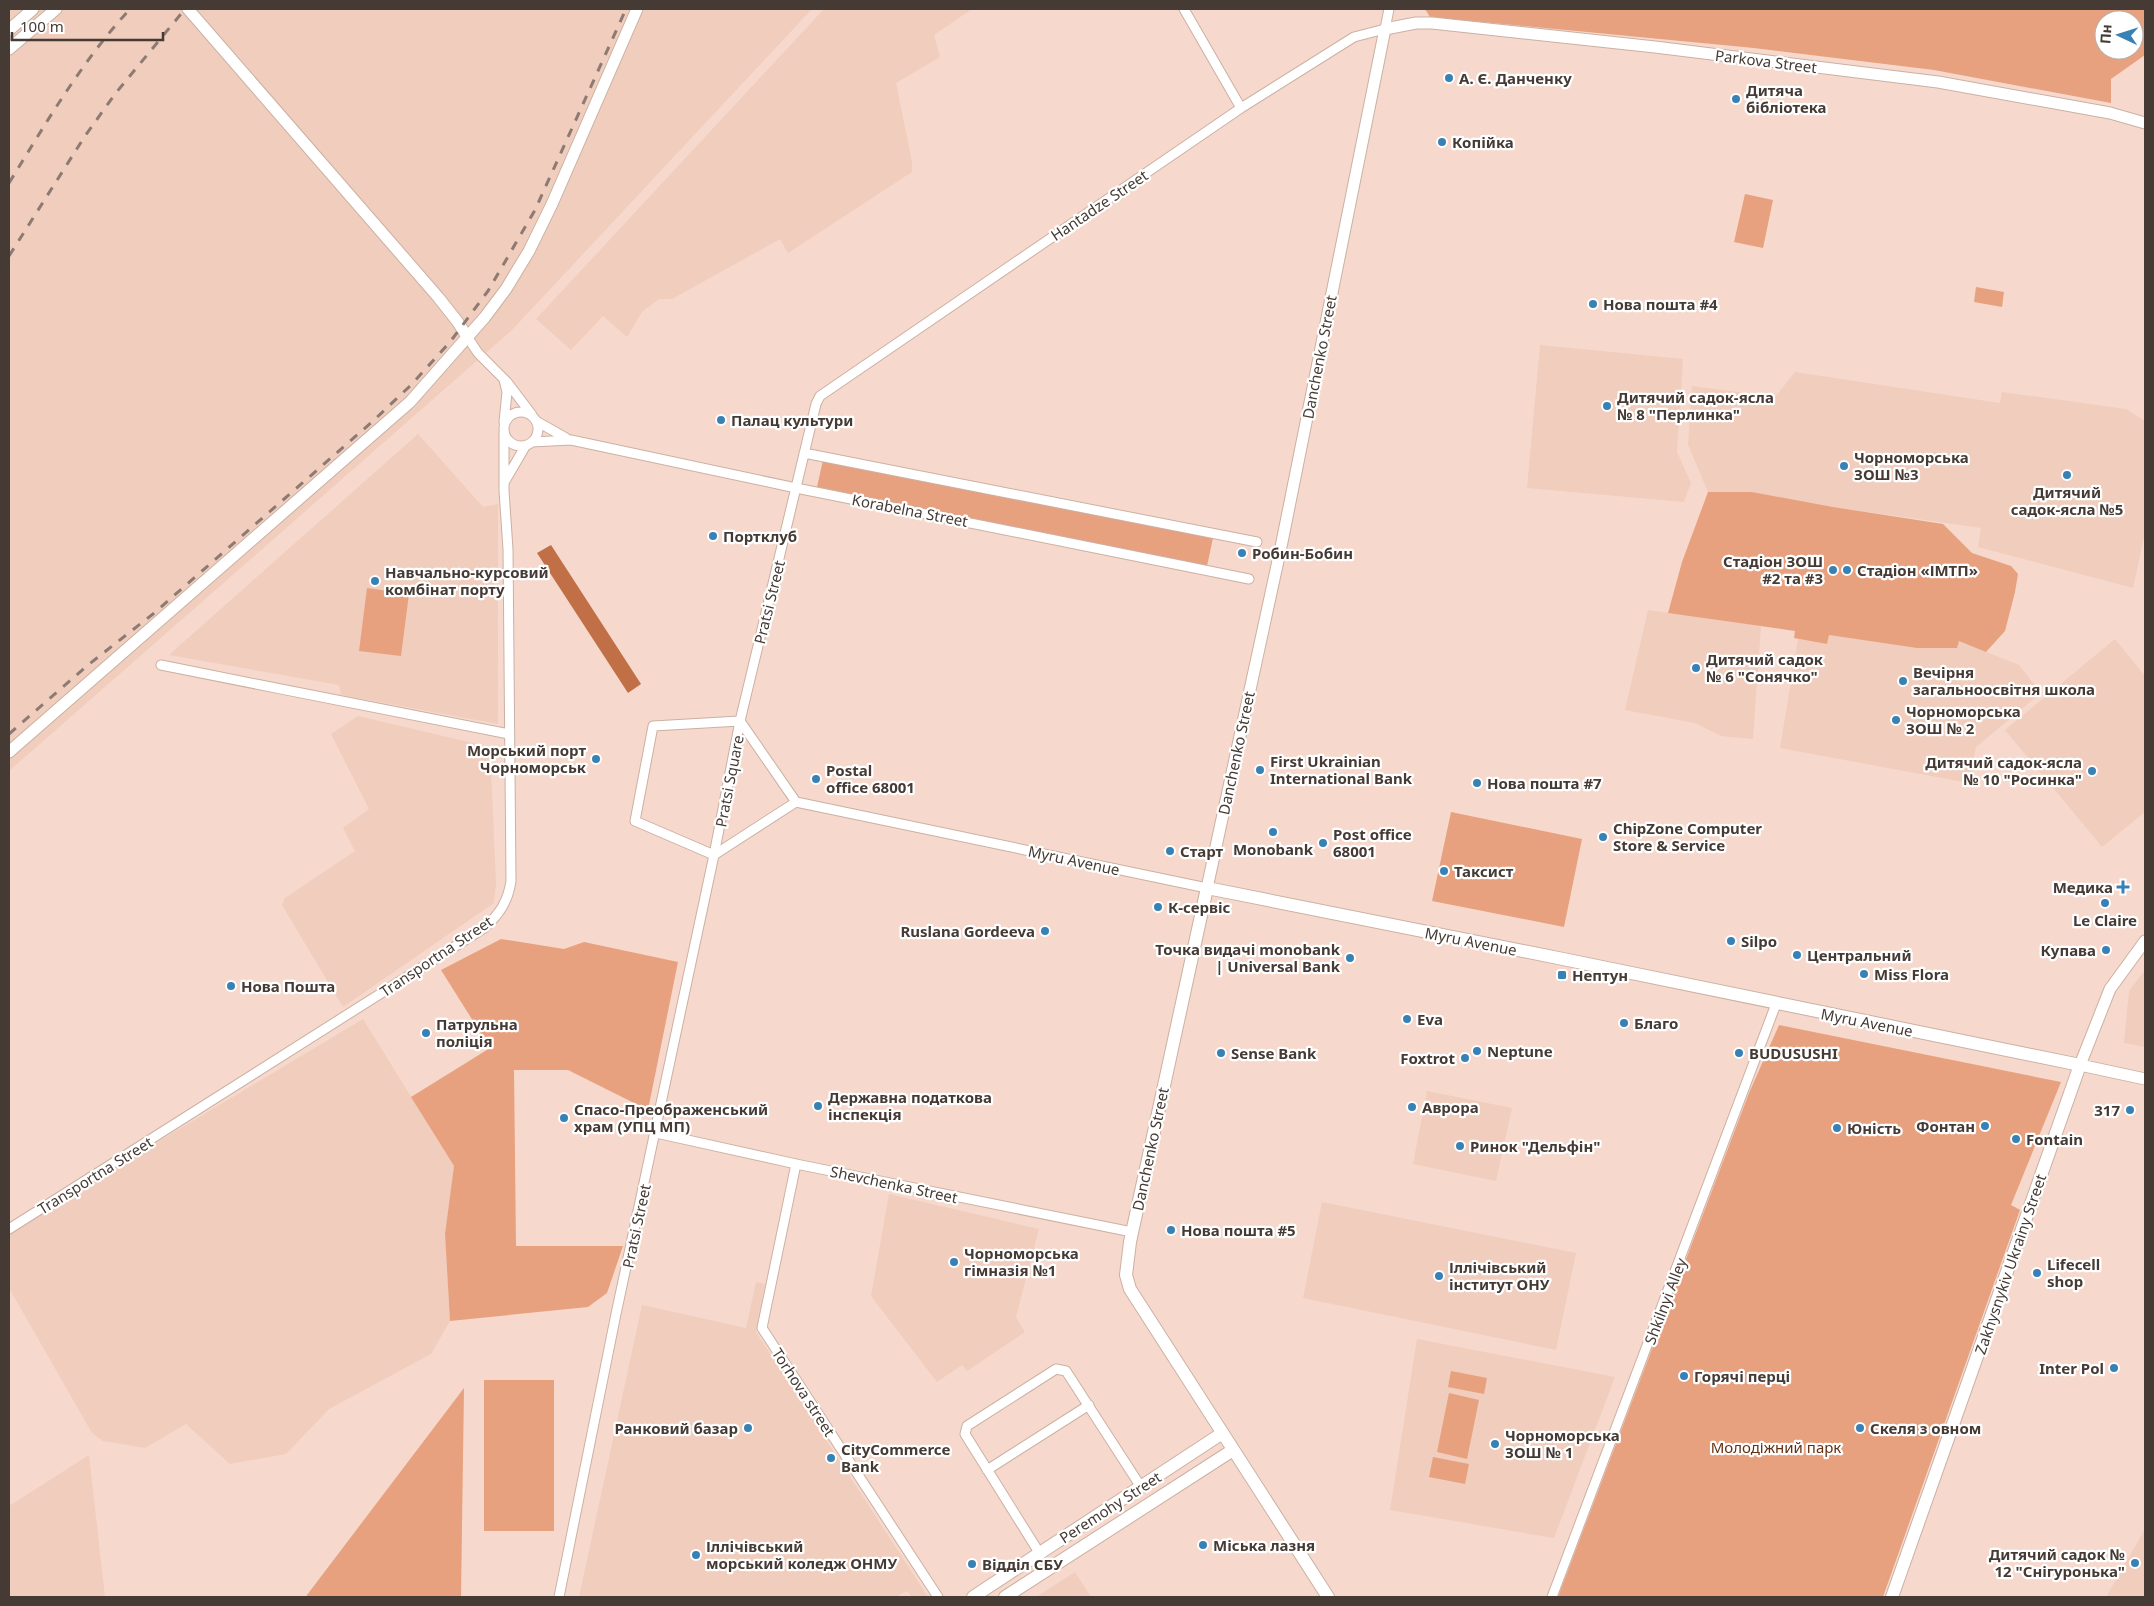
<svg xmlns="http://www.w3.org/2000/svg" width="2154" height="1606" font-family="'Noto Sans',sans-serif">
  <rect width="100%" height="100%" fill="#f6d9cc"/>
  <path fill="#f0cdbc" d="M9,9H812L512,330L9,771Z
    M824,9H972L934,35L940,57L896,83L912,162V172L788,253L780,239L672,299H659L642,312L627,337L603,316L571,350L536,319Z
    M1540,345L1683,359L1677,452L1691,483L1684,502L1527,488Z
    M1795,372L2000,403L2002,392L2126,409L2145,421V532L2133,588L1978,547L1981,528L1833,507L1752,492H1708L1688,445L1692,386L1775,397Z
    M418,434L483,507L498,504V724L341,695L339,685L169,655Z
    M1648,610L1761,626L1753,739L1721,736L1695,723L1625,710Z
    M1829,635L1917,648L1959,641L2019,665L2041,693L1976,747L1969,783L1780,748L1798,639L1827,644Z
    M2115,639L2145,676V812L2102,847L2005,730Z
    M358,716L490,747L496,884L494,903L343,1007L282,905L285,898L355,851L343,828L369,809L331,734Z
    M2145,970V1047L2124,1043L2129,991Z
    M363,1019L454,1166L445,1234L450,1321L431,1354L329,1409L286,1454L230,1464L186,1424L145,1448L103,1441L92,1433L9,1288V1231Z
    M1427,1091L1512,1108L1496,1181L1413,1164Z
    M889,1194L1039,1229L1016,1317L1025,1332L967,1371L962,1365L937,1382L871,1296Z
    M1322,1202L1576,1253L1556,1350L1303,1298Z
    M756,1282L765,1284L756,1332L928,1597H912L907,1591L896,1597H579L642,1305L746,1328Z
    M1417,1339L1615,1377L1554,1538L1390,1510Z
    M89,1455L105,1597H9V1506Z
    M2145,1529V1597H2106Z
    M1075,1572L1091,1597H1036Z"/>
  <path fill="#e7a17f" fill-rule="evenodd" d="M1425,9H2145V55L2111,79V103L1934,70L1754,48L1430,17ZM2104,20H2134V50H2104Z
    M1745,194L1773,200L1763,248L1734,242Z
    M1976,287L2004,292L2002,307L1974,302Z
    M823,460L1213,538L1207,566L817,487Z
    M1708,492H1752L1833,507L1943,524L1972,553L2011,566L2018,574L2015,592L2005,631L1986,652L1959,641L1957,648H1917L1829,635L1827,644L1794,638L1795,631L1668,613L1682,562Z
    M367,588L409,594L401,656L359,651Z
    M1451,812L1582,839L1564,927L1432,901Z
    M501,939L564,949L584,942L678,962L648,1110L568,1070H514L516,1246H623L607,1293L588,1307L450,1321L445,1234L454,1166L411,1097L490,1048L441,970Z
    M1779,1025L2061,1082L2011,1205L2020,1210L1883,1597H1558L1749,1093Z
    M1451,1371L1487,1378L1484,1394L1448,1387Z
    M484,1380H554V1531H484Z
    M464,1388L461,1597H306L307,1595Z
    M1449,1393L1479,1400L1467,1459L1437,1452Z
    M1433,1457L1469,1464L1465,1484L1429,1477Z"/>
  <path fill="#c06f46" d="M551,545L641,684L628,693L537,553Z"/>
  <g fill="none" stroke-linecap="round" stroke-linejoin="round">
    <g stroke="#cbb0a3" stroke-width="11">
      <path id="minor" d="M1184,9L1241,108
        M468,338L478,353L507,382L532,415
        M504 429a17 17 0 1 1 34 0a17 17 0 1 1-34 0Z
        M536,421L566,438
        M504,422L507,392L504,380
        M532,442L571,440L796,488L1249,579
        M804,453L1257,542
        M505,481L526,445
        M161,665C277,688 393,712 509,734
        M740,721L796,802
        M796,802L1207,888
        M714,855L635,821L653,726L740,721
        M714,855L796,802
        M656,1133L796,1164L1132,1232
        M796,1164L762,1328L938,1597
        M9,1229L484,928C500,914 508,901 511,881L508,549L504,491V432
        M987,1470L1089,1405
        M1040,1554L965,1434L967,1426L1056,1369L1066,1371L1141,1487
        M559,1597L616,1314L714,855L740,721L816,404L820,396L1241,108L1354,37L1385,29L1389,9
        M1552,1597L1776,1004"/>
    </g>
    <g stroke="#cbb0a3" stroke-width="13">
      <path id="tertiary" d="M188,9L438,297L457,321L468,338
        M9,30L33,9
        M9,49L56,9
        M9,752L410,402L485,317L506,289L529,251L552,204L637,9
        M1207,888L1281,547L1385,29L1416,23H1432L1655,47L1938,82L2110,113L2145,123
        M2145,941L2110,989L2080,1065L2145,1079"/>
    </g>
    <g stroke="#cbb0a3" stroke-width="14">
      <path id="secondary" d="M973,1597L1221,1434
        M1005,1597L1233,1450
        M1328,1597L1130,1289L1126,1275L1130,1242L1207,888L1563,959L2080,1065L1892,1597"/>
    </g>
    <use href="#minor" stroke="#fff" stroke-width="9"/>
    <use href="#tertiary" stroke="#fff" stroke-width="11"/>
    <use href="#secondary" stroke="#fff" stroke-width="12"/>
    <path stroke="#8d7a72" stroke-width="3" stroke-dasharray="9 9" stroke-linecap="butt" d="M9,183C46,123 82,61 130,9
      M9,256L85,136L115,94L185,9
      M9,734L88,665L153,614L373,421L411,385L450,342L488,291L535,210L626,9"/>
  </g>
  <g fill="#3881b5" stroke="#fff" stroke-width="2">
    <circle cx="1449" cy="78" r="5"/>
    <circle cx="1736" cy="99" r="5"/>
    <circle cx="1442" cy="142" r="5"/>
    <circle cx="1593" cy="304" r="5"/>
    <circle cx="1607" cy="406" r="5"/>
    <circle cx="721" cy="420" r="5"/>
    <circle cx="1844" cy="466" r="5"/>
    <circle cx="2067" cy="475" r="5"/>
    <circle cx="713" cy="536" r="5"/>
    <circle cx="1242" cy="553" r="5"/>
    <circle cx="1833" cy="570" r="5"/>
    <circle cx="1847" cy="570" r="5"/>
    <circle cx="375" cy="581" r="5"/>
    <circle cx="1696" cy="668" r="5"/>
    <circle cx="1903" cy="681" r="5"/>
    <circle cx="1896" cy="720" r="5"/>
    <circle cx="596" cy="759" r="5"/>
    <circle cx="1260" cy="770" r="5"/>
    <circle cx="2092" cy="771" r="5"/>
    <circle cx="816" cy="779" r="5"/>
    <circle cx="1477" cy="783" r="5"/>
    <circle cx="1273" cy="832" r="5"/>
    <circle cx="1603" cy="837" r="5"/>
    <circle cx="1323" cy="843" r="5"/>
    <circle cx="1170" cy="851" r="5"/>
    <circle cx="1444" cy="871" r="5"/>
    <path d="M2120.5 879.5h5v5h5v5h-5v5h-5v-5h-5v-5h5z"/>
    <circle cx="2105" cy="903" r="5"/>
    <circle cx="1158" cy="907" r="5"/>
    <circle cx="1045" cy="931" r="5"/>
    <circle cx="1731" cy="941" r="5"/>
    <circle cx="2106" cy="950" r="5"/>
    <circle cx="1797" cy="955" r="5"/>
    <circle cx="1350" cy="958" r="5"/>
    <circle cx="1864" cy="974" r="5"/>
    <rect x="1557" y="970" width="10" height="10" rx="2.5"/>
    <circle cx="231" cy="986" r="5"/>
    <circle cx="1407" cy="1019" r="5"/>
    <circle cx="1624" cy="1023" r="5"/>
    <circle cx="426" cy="1033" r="5"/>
    <circle cx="1477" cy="1051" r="5"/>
    <circle cx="1221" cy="1053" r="5"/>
    <circle cx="1739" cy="1053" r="5"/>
    <circle cx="1465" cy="1058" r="5"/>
    <circle cx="818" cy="1106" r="5"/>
    <circle cx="1412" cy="1107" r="5"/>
    <circle cx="2130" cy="1110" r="5"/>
    <circle cx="564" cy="1118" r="5"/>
    <circle cx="1985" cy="1126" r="5"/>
    <circle cx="1837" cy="1128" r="5"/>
    <circle cx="2016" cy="1139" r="5"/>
    <circle cx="1460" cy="1146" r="5"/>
    <circle cx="1171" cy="1230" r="5"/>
    <circle cx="954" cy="1262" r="5"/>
    <circle cx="2037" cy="1273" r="5"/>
    <circle cx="1439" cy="1276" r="5"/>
    <circle cx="2114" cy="1368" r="5"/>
    <circle cx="1684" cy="1376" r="5"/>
    <circle cx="748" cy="1428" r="5"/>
    <circle cx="1860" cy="1428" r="5"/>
    <circle cx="1495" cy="1444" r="5"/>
    <circle cx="831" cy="1458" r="5"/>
    <circle cx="1203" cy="1545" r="5"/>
    <circle cx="696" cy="1555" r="5"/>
    <circle cx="2135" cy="1563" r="5"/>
    <circle cx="972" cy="1564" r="5"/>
  </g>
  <g text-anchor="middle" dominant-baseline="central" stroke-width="4.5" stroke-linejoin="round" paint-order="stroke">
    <g font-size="15" fill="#453a34" stroke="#fff">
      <text transform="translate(1766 61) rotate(7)">Parkova Street</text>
      <text transform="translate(1099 205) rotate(-34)">Hantadze Street</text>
      <text transform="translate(1319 357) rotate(-79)">Danchenko Street</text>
      <text transform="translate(910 510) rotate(11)">Korabelna Street</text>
      <text transform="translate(769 602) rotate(-76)">Pratsi Street</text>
      <text transform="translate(1236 753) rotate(-78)">Danchenko Street</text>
      <text transform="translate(729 781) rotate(-79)">Pratsi Square</text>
      <text transform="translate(1074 860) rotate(12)">Myru Avenue</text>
      <text transform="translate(1471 941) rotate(11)">Myru Avenue</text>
      <text transform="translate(436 956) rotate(-34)">Transportna Street</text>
      <text transform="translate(1867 1022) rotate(11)">Myru Avenue</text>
      <text transform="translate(1150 1149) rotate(-78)">Danchenko Street</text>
      <text transform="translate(95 1175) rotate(-32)">Transportna Street</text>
      <text transform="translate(894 1184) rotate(12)">Shevchenka Street</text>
      <text transform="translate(636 1226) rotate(-78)">Pratsi Street</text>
      <text transform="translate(2010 1264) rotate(-71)">Zakhysnykiv Ukrainy Street</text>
      <text transform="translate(1665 1301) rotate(-69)">Shkilnyi Alley</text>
      <text transform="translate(804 1392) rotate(57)">Torhova street</text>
      <text transform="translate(1110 1507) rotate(-33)">Peremohy Street</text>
    </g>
    <g font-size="15" font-weight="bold" fill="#453a34" stroke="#fff" text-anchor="start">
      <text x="1459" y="78">А. Є. Данченку</text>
      <text x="1746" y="90">Дитяча<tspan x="1746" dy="17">бібліотека</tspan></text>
      <text x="1452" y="142">Копійка</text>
      <text x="1603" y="304">Нова пошта #4</text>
      <text x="1617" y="397">Дитячий садок-ясла<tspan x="1617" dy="17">№ 8 "Перлинка"</tspan></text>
      <text x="731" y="420">Палац культури</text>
      <text x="1854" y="457">Чорноморська<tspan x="1854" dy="17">ЗОШ №3</tspan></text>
      <text x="2067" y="492" text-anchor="middle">Дитячий<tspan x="2067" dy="17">садок-ясла №5</tspan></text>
      <text x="723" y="536">Портклуб</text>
      <text x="1252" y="553">Робин-Бобин</text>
      <text x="1823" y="561" text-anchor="end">Стадіон ЗОШ<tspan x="1823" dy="17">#2 та #3</tspan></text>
      <text x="1857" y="570">Стадіон «ІМТП»</text>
      <text x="385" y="572">Навчально-курсовий<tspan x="385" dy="17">комбінат порту</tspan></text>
      <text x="1706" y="659">Дитячий садок<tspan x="1706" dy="17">№ 6 "Сонячко"</tspan></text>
      <text x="1913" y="672">Вечірня<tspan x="1913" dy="17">загальноосвітня школа</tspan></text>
      <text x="1906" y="711">Чорноморська<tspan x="1906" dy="17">ЗОШ № 2</tspan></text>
      <text x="586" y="750" text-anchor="end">Морський порт<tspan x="586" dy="17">Чорноморськ</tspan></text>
      <text x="1270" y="761">First Ukrainian<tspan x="1270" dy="17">International Bank</tspan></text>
      <text x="2082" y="762" text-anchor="end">Дитячий садок-ясла<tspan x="2082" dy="17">№ 10 "Росинка"</tspan></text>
      <text x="826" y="770">Postal<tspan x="826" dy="17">office 68001</tspan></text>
      <text x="1487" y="783">Нова пошта #7</text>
      <text x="1613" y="828">ChipZone Computer<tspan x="1613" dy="17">Store &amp; Service</tspan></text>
      <text x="1333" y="834">Post office<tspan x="1333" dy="17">68001</tspan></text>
      <text x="1273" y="849" text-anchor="middle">Monobank</text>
      <text x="1180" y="851">Старт</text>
      <text x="1454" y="871">Таксист</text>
      <text x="2113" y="887" text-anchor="end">Медика</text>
      <text x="1168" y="907">К-сервіс</text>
      <text x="2105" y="920" text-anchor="middle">Le Claire</text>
      <text x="1035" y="931" text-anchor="end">Ruslana Gordeeva</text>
      <text x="1741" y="941">Silpo</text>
      <text x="1340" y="949" text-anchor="end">Точка видачі monobank<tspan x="1340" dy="17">| Universal Bank</tspan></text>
      <text x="2096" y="950" text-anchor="end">Купава</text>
      <text x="1807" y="955">Центральний</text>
      <text x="1874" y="974">Miss Flora</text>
      <text x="1572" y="975">Нептун</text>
      <text x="241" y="986">Нова Пошта</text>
      <text x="1417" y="1019">Eva</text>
      <text x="1634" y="1023">Благо</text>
      <text x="436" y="1024">Патрульна<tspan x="436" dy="17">поліція</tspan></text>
      <text x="1487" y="1051">Neptune</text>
      <text x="1231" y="1053">Sense Bank</text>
      <text x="1749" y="1053">BUDUSUSHI</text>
      <text x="1455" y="1058" text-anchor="end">Foxtrot</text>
      <text x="828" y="1097">Державна податкова<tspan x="828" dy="17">інспекція</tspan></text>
      <text x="1422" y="1107">Аврора</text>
      <text x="574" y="1109">Спасо-Преображенський<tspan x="574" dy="17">храм (УПЦ МП)</tspan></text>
      <text x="2120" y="1110" text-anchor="end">317</text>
      <text x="1975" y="1126" text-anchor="end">Фонтан</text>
      <text x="1847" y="1128">Юність</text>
      <text x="2026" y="1139">Fontain</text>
      <text x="1470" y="1146">Ринок "Дельфін"</text>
      <text x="1181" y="1230">Нова пошта #5</text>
      <text x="964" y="1253">Чорноморська<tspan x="964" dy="17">гімназія №1</tspan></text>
      <text x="2047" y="1264">Lifecell<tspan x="2047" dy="17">shop</tspan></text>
      <text x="1449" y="1267">Іллічівський<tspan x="1449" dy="17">інститут ОНУ</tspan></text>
      <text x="2104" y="1368" text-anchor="end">Inter Pol</text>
      <text x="1694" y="1376">Горячі перці</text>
      <text x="738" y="1428" text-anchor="end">Ранковий базар</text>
      <text x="1870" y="1428">Скеля з овном</text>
      <text x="1505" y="1435">Чорноморська<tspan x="1505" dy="17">ЗОШ № 1</tspan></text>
      <text x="841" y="1449">CityCommerce<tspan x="841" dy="17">Bank</tspan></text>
      <text x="1213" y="1545">Міська лазня</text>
      <text x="706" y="1546">Іллічівський<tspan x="706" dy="17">морський коледж ОНМУ</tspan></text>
      <text x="2125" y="1554" text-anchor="end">Дитячий садок №<tspan x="2125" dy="17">12 "Снігуронька"</tspan></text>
      <text x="982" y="1564">Відділ СБУ</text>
    </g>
    <g font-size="15" fill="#652f11" stroke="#fff">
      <text x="1776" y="1447">Молодіжний парк</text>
    </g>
  </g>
  <rect width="2154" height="1606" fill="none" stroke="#453a34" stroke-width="20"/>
  <g transform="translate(2119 35) rotate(274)"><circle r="24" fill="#ffffff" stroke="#b5b0ae"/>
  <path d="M0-4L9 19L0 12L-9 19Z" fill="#3881b5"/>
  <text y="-8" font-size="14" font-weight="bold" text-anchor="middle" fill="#453a34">Пн</text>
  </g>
  <path d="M12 32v8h151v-8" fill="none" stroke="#453a34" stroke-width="2.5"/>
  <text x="20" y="32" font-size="15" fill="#453a34" stroke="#ffffff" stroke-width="4" paint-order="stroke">100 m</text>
</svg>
